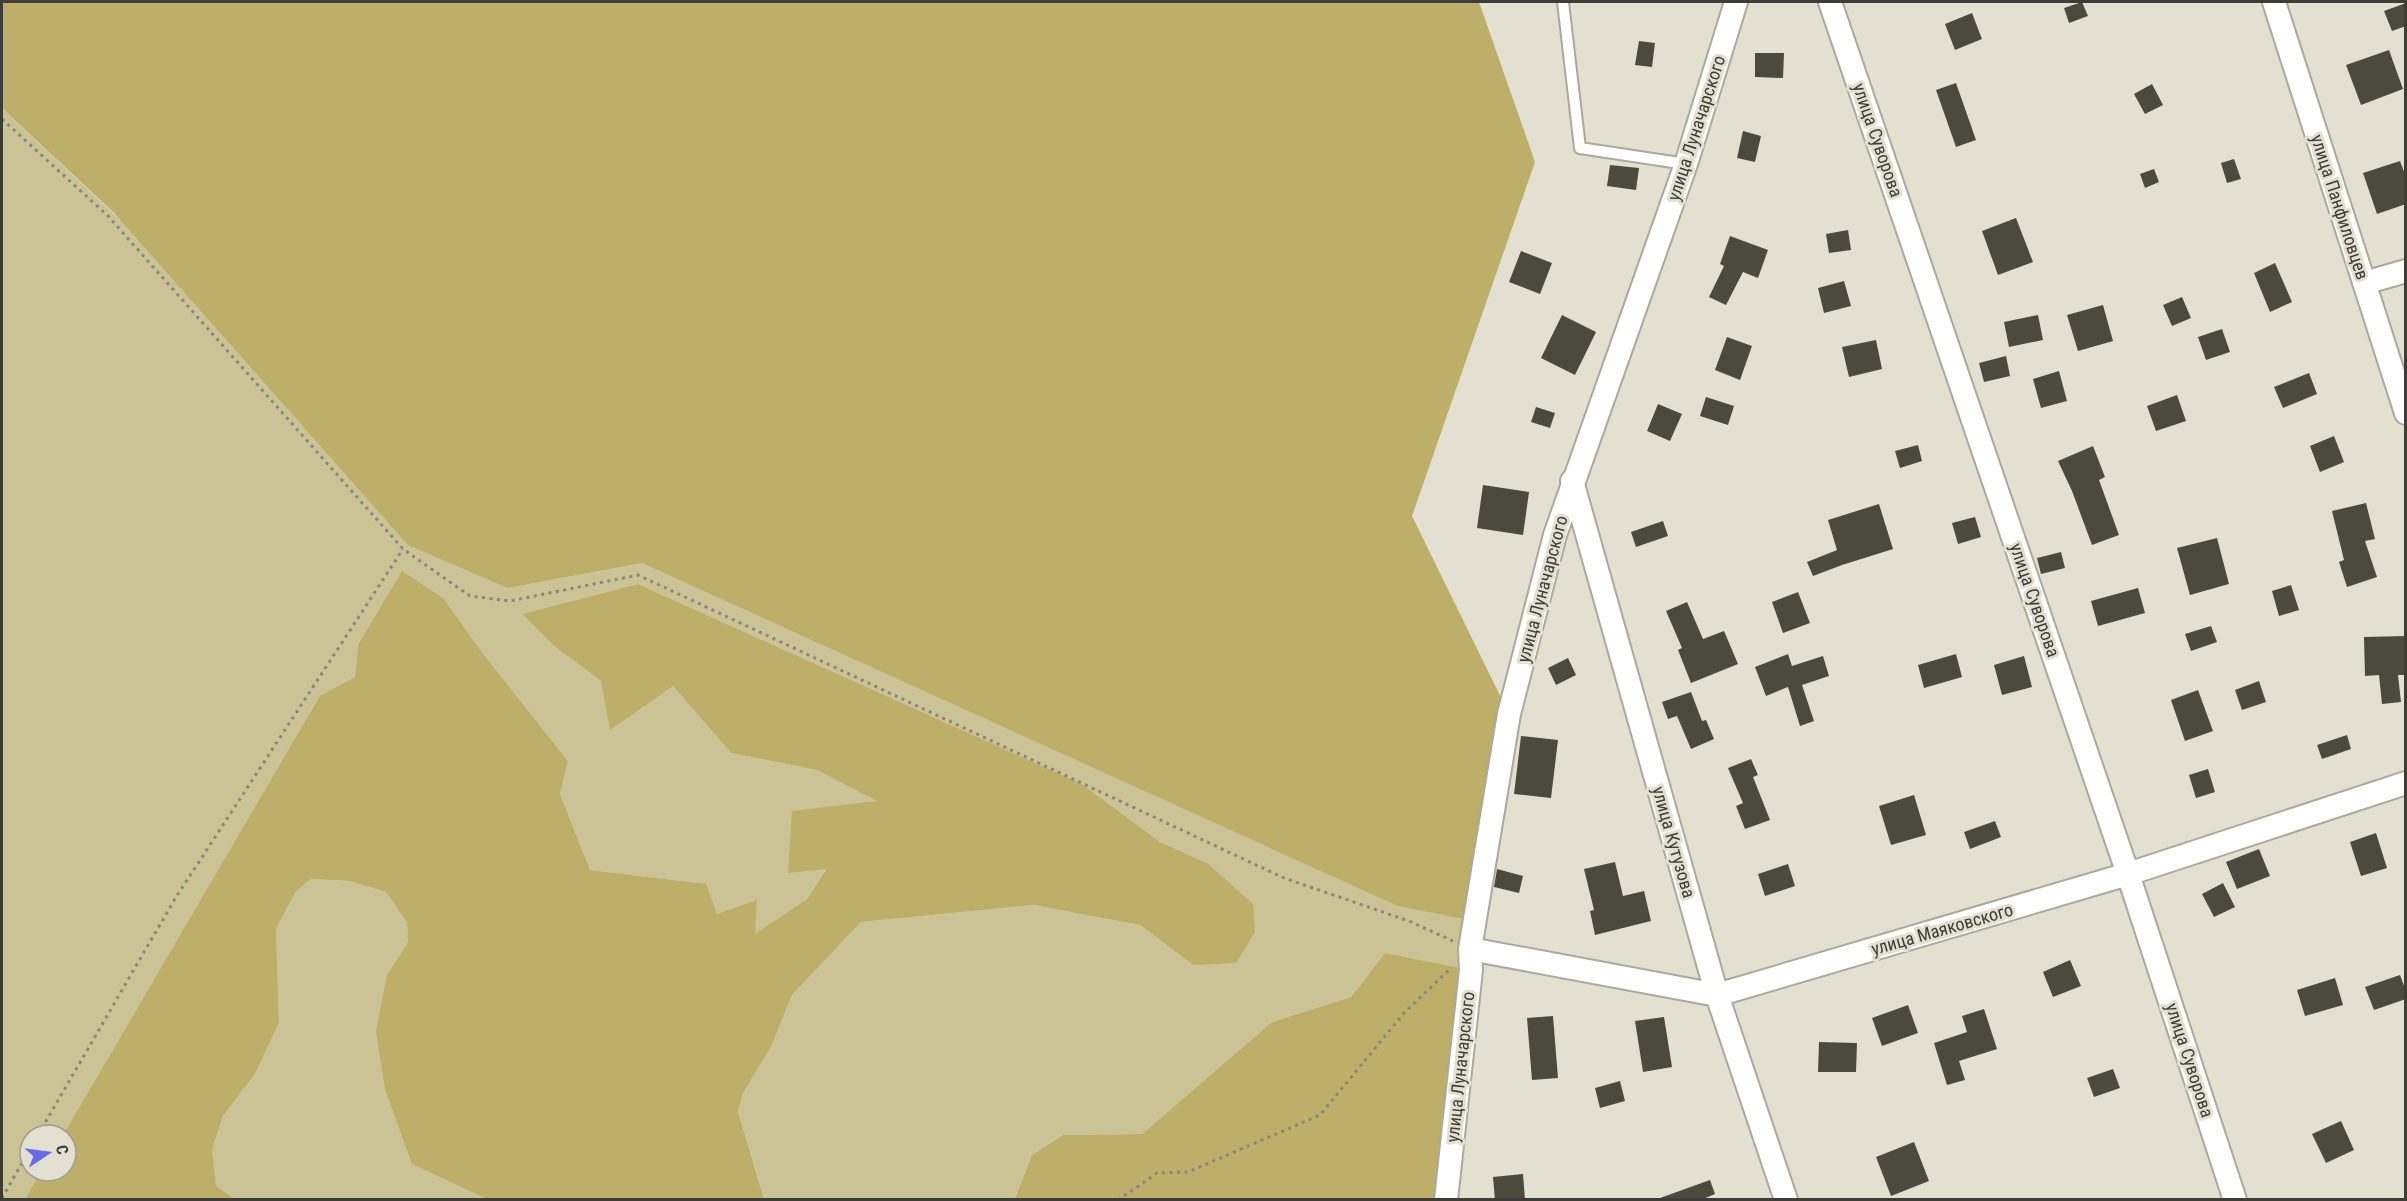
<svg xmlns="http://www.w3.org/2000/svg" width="2407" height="1201" font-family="'Roboto Condensed',sans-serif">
  <rect width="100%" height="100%" fill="#e3e0d2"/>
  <path fill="#cbc295" d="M2,108L508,588L642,563L1475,921L1471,970L1385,953L1351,997L1272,1022L1142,1134L1061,1135L1032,1155L1014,1199H764L738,1110L743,1093L771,1047L792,995L861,922L1033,905L1140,925L1193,965L1207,863L1160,842L1082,784L638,584L522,614L554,646L601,681L673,686L731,753L817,770L878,801L826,868L807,899L754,935L757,901L717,914L705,884L590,870L560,794L568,761L484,655L444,599L358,645L355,677L320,697L63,1135H30V1171H41L25,1199H2Z
    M311,879L349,881L386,892L407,923L408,942L387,975L482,1196L487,1199H234L216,1187L212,1150L223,1116L255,1074L279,1023L276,929L296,891Z"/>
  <path fill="#bdaf69" d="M2,2H1479L1535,162L1412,516L1509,714L1475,921L1398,906L642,563L508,588L408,545L114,213L2,108Z
    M402,571L444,599L484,655L568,761L560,794L590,870L706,884L717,914L757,900L755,934L807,899L826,869L788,873L792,811L877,801L817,770L731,753L673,686L610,730L601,681L554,646L522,614L638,584L1082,784L1160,842L1207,863L1253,904L1255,932L1236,963L1193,965L1140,925L1033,905L861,922L792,995L771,1047L743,1093L738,1111L764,1199H487L412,1164L385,1089L376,1031L387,975L408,942L407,923L386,892L349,881L311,879L296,891L276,929L279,1023L255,1074L223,1116L212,1150L216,1186L234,1199H25L41,1171H66V1135H63L320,696L355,677L358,645Z
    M1385,953L1471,970L1446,1199L1014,1200L1032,1155L1062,1135L1142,1134L1272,1022L1351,997Z"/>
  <path fill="#4c4a3e" d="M2082,2L2088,16L2069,23L2064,8Z
    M2406,3V26L2392,31L2384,11Z
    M1972,13L1982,39L1955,50L1945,24Z
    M1639,41L1655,43L1652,67L1635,65Z
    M2389,50L2403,89L2361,105L2346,65Z
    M1755,53H1784L1783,78L1755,77Z
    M1956,83L1976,140L1956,147L1936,90Z
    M2152,84L2163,105L2145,114L2134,94Z
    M1743,131L1761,136L1755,162L1737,158Z
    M2234,159L2241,179L2227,183L2221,163Z
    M2400,161L2406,177V204L2377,214L2363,173Z
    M1610,165L1639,168L1636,190L1607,186Z
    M2154,169L2159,182L2145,188L2140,174Z
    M2016,218L2033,262L1998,275L1982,231Z
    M1848,230L1851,250L1829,253L1826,234Z
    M1730,236L1768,250L1758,278L1743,272L1726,305L1709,297L1724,266L1720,264Z
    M1521,251L1552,263L1540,294L1509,282Z
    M2275,263L2292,302L2270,312L2254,273Z
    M1844,281L1851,306L1824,313L1818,288Z
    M2182,297L2191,318L2172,326L2163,305Z
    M2103,305L2113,341L2078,351L2067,315Z
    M1562,315L1596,332L1575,375L1541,358Z
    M2038,315L2043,340L2009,347L2004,322Z
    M2222,329L2230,352L2206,360L2198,337Z
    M1727,337L1752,346L1740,380L1715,370Z
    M1876,340L1882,369L1849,377L1842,347Z
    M2006,356L2010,376L1984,382L1979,363Z
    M2059,371L2067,401L2041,408L2033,379Z
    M2309,373L2317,394L2283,408L2274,387Z
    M2177,395L2186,421L2156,431L2147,406Z
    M1706,397L1734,406L1728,425L1700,416Z
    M1658,404L1682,414L1670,441L1647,431Z
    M1536,407L1555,413L1550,428L1531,422Z
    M2334,436L2344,462L2320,472L2310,446Z
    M1918,445L1922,461L1900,468L1895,451Z
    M2093,446L2105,477L2099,480L2119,535L2092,545L2072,491L2058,461Z
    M1483,485L1529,492L1523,535L1477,528Z
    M2366,503L2375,539L2365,541L2377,577L2347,587L2339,562L2344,560L2332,511Z
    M1879,504L1893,549L1842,565L1813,576L1807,562L1837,550L1828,520Z
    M1975,517L1981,537L1958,544L1952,523Z
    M1663,521L1668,536L1636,547L1631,532Z
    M2217,538L2229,584L2190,595L2177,548Z
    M2061,552L2065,568L2041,574L2037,558Z
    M2291,585L2299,610L2279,616L2272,591Z
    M2138,588L2145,613L2098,626L2091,601Z
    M1798,592L1810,623L1783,633L1772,602Z
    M1687,602L1703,639L1724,631L1738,664L1691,683L1678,650L1682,648L1666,611Z
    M2211,626L2217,642L2191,651L2185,634Z
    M2406,636V675H2398L2401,702L2382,704L2379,675L2365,676L2364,637Z
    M1788,654L1792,666L1823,656L1829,676L1802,685L1814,721L1800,726L1788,687L1766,696L1755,667Z
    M1956,654L1962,677L1924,688L1918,665Z
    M2024,656L2032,687L2002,695L1994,665Z
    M1568,658L1576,675L1556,685L1548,668Z
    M2259,681L2266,702L2242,710L2235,690Z
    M2198,690L2213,731L2185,741L2171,700Z
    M1691,692L1702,721L1706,720L1714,739L1691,749L1677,716L1668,719L1662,702Z
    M2347,735L2351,749L2322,759L2317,745Z
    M1521,736L1558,740L1551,798L1514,794Z
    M1751,759L1758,775L1753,777L1770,820L1745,829L1736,806L1743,803L1728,768Z
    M2208,769L2215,792L2196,798L2189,775Z
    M1914,795L1926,835L1891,845L1879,806Z
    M1995,821L2001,837L1970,849L1964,832Z
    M2376,833L2387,868L2361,876L2350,842Z
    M2259,849L2270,876L2237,889L2226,862Z
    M1615,862L1623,896L1644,891L1651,921L1595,935L1590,911L1594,910L1584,869Z
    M1788,864L1795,886L1765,896L1758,874Z
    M1497,869L1523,876L1519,893L1494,887Z
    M2223,883L2235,907L2214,917L2202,894Z
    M2070,960L2081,986L2053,997L2043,972Z
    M2400,975L2406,991V999L2374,1010L2365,987Z
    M2335,978L2343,1005L2305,1016L2297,990Z
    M1908,1005L1918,1033L1882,1046L1872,1018Z
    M1984,1009L1997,1049L1959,1061L1965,1080L1947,1085L1934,1043L1967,1032L1962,1016Z
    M1553,1016L1558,1078L1532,1080L1527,1018Z
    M1664,1017L1672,1067L1643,1072L1635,1021Z
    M1819,1042L1857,1043L1856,1072H1818Z
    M2113,1069L2120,1088L2094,1097L2087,1078Z
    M1620,1081L1625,1101L1600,1108L1595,1088Z
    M2341,1121L2354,1150L2326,1163L2312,1134Z
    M1914,1142L1929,1181L1891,1196L1876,1157Z
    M1523,1174L1525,1200H1495L1493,1177Z
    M1710,1180L1715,1194L1701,1200H1660V1198Z"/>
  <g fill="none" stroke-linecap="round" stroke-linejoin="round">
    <g stroke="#aba99c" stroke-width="14">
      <path id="lane" d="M1563,2L1580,148L1686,164"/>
    </g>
    <g stroke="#aba99c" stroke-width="26">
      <path id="street" d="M1830,2L2128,874L2235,1200
        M2274,2L2406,413
        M2364,283L2406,271
        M1572,481L1717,995L1786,1200
        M1470,949L1717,995L2128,874L2406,783
        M1446,1200L1471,970L1470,949L1509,714L1555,535L1686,164L1736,2"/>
    </g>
    <path stroke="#89877e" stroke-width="3" stroke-dasharray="3 4.5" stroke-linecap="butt" d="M2,119L108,216L403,549L470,596L510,601L638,575L1284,878L1409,921L1453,941
      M38,1135L176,897L403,549
      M2,1198L30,1149
      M1118,1200L1157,1173L1188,1172L1320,1115L1404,1013L1451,968"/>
    <use href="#lane" stroke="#fff" stroke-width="10"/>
    <use href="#street" stroke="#fff" stroke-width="22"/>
  </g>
  <g text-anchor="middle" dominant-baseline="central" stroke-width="6" stroke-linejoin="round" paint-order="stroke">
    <g font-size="18" fill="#3d3c37" stroke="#e3e0d2">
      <text transform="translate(1696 128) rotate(-72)">улица Луначарского</text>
      <text transform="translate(1878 140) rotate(71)">улица Суворова</text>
      <text transform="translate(2340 207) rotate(72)">улица Панфиловцев</text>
      <text transform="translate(1542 589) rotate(-75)">улица Луначарского</text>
      <text transform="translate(2035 600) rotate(71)">улица Суворова</text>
      <text transform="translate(1674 842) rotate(74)">улица Кутузова</text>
      <text transform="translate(1942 929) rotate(-16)">улица Маяковского</text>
      <text transform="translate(2190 1060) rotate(72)">улица Суворова</text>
      <text transform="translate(1460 1067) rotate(-84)">улица Луначарского</text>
    </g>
  </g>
  <rect width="2407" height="1201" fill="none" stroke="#3d3c37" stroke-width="6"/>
  <g transform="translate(48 1153) rotate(77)"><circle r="28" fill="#e3e0d2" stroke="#a19e94" stroke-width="1.5"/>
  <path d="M0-4.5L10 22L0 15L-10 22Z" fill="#696ce5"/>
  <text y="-9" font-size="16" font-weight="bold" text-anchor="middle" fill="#3d3c37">С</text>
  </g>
</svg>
